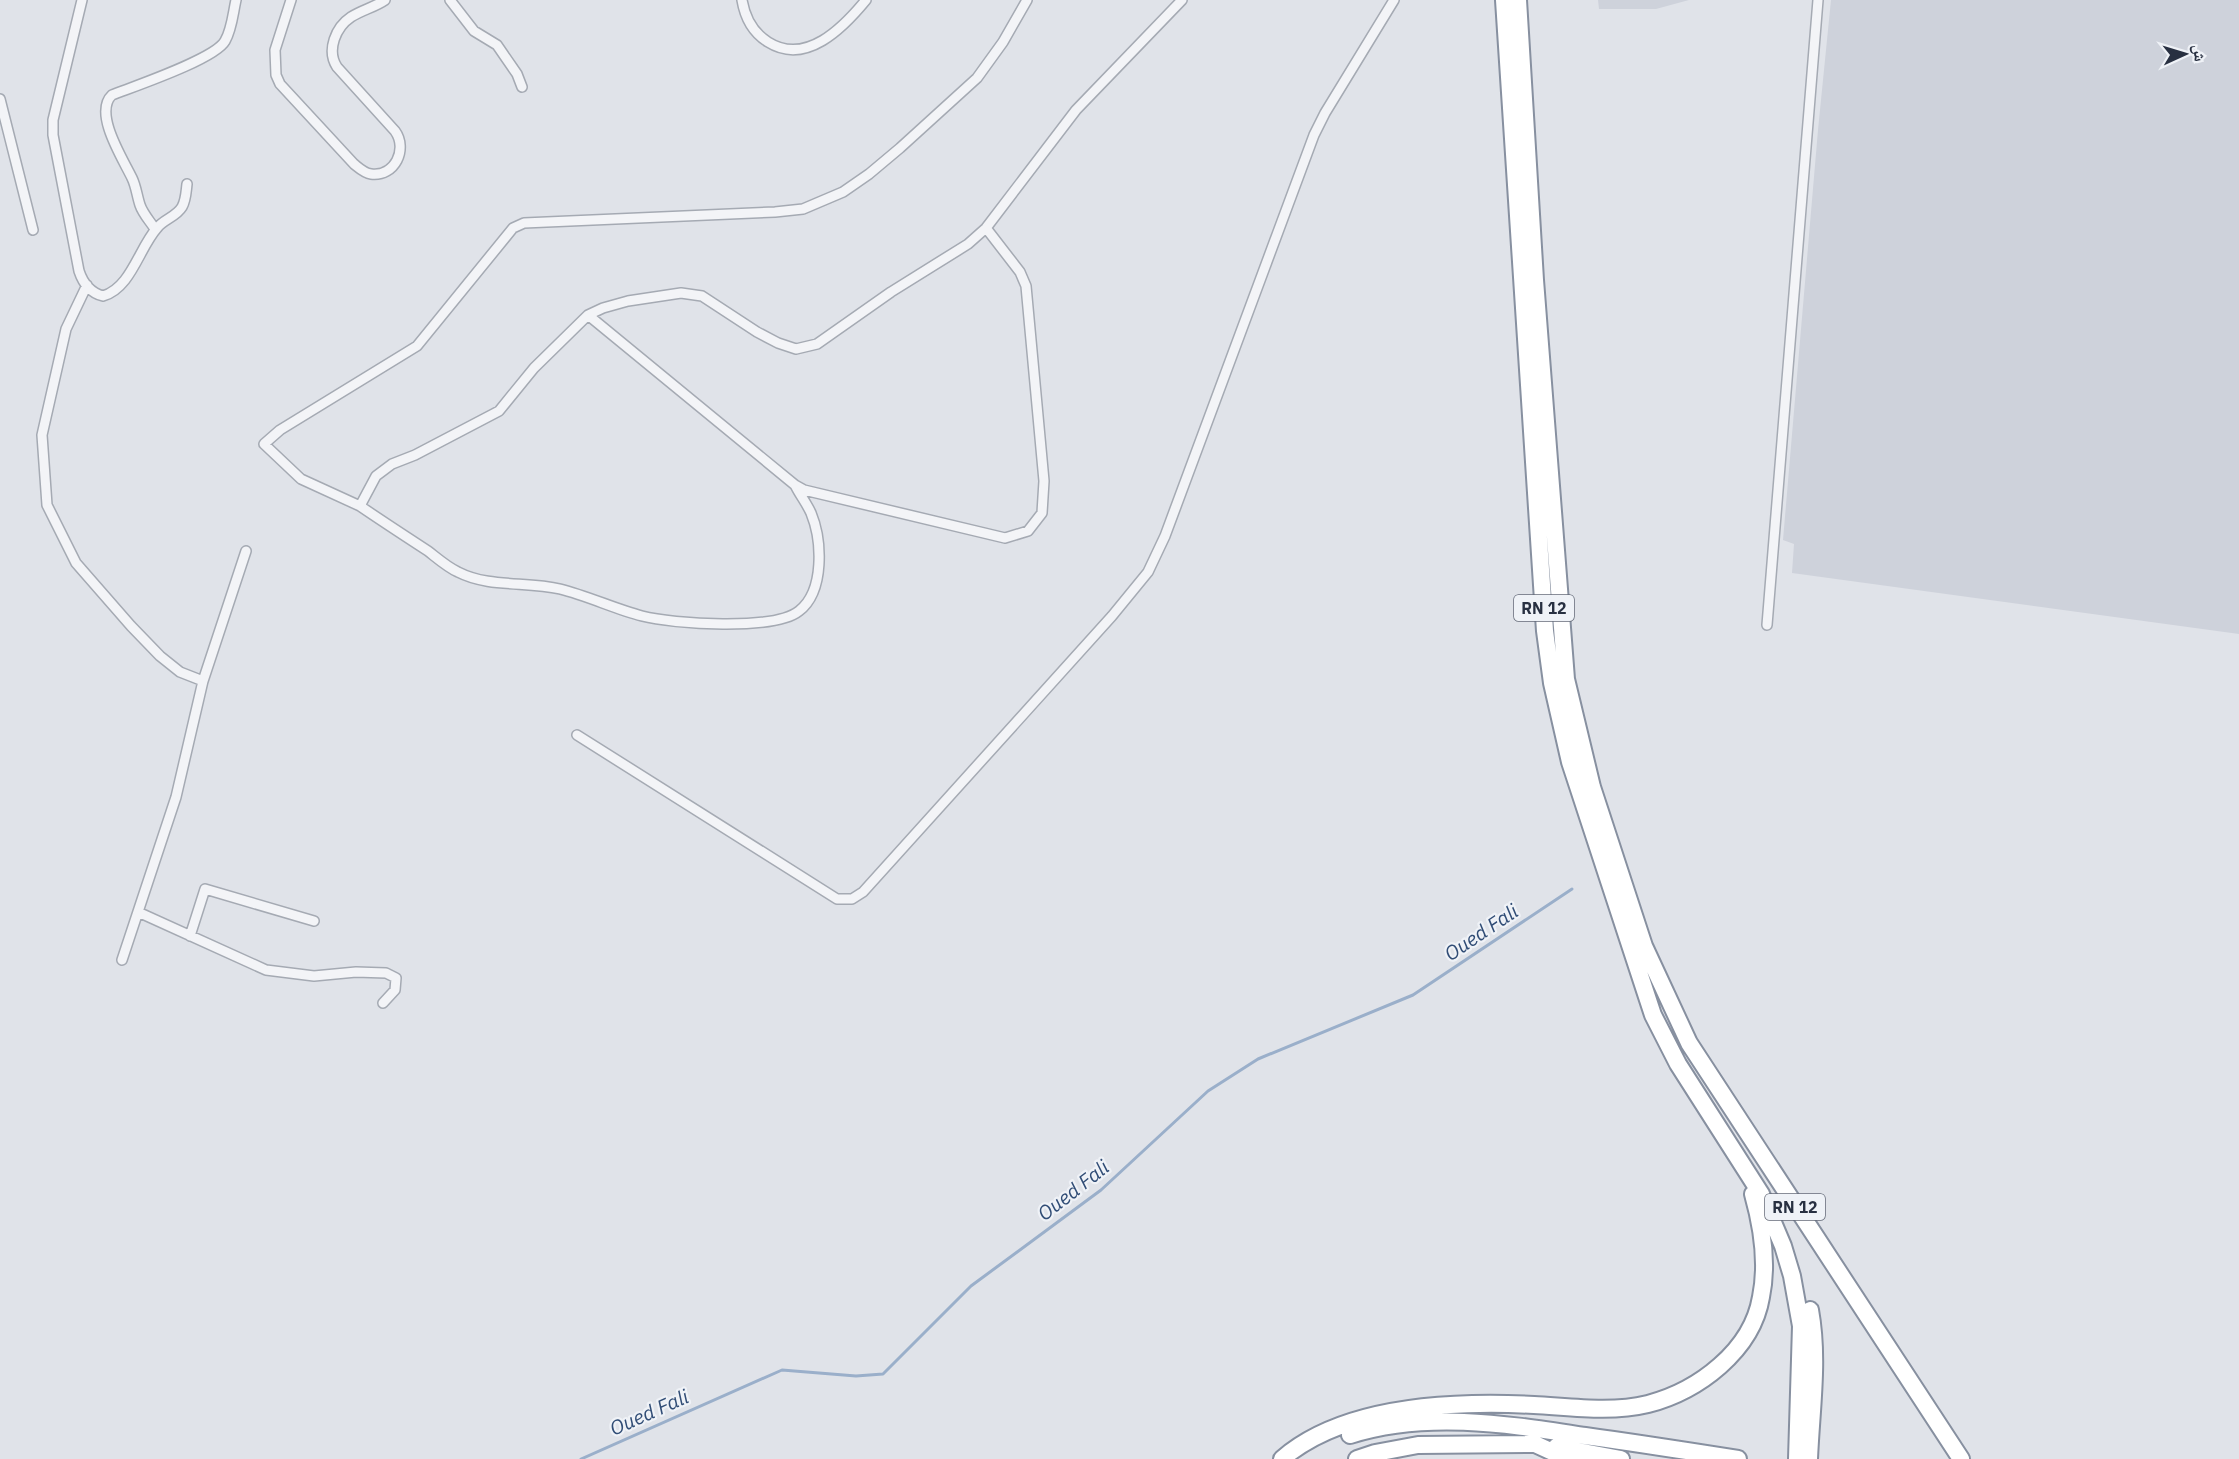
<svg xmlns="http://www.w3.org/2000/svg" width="2239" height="1459" font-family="'IBM Plex Sans','Noto Naskh Arabic',sans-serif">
  <rect width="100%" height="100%" fill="#e0e3e9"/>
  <path fill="#ced2db" d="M1598,0H1689L1656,9H1599Z
    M1831,0H2239V634L1792,573L1794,544L1783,540L1818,130Z"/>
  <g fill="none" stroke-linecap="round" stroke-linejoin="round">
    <path stroke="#9aafca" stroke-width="3" d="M581,1459L782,1370L856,1376L883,1374L971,1286L1101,1190L1208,1091L1258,1059L1413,995L1572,889"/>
    <g stroke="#a5aab3" stroke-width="12">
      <path id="street" d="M82,0L53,120V135L79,271C83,283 91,293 103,296C131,288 139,248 157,228C164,219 176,217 182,207C186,200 186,192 187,184
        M291,0L275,50L276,75L280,84L354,164C359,168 364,173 371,174C395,177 408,149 395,131L337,67C326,50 336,27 351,17C362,10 375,7 385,0
        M450,0L474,31L497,45L517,74L522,87
        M742,0C745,18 752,32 768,42C806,66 843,28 866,0
        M0,99L33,230
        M155,229C150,221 143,214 140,205C137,196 136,186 132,178C123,159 93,113 112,95C135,86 215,59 225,41C232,29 233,13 236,0
        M87,285L66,329L42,435L47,505L76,563L131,626L160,656L180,672L203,681
        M588,315L795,485C800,495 807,504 811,513C822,540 825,591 799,611C774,631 673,624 642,616C615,609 588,596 560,589C527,581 489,588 458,572C447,567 437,558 428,551C405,536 382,521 360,506L376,476L392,464L415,455L499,411L534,368L588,315L603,308L628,301L681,293L702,296L757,332L778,343L796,349L817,344L891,292L968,244L986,228L1076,110L1182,0
        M795,485L804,490L1005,538L1028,531L1042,513L1044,481L1026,286L1020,272L986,228
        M360,506L301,479L264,444L280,430L417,346L513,228L524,223L775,212L803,209L843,192L869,174L900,148L977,78L1003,42L1027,0
        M1767,625L1818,0
        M577,735L837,899H852L863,892L1112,616L1148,572L1165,536L1314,135L1325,113L1394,0
        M138,912L266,970L314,976L356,972L386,973L396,978L395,990L383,1003
        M190,936L205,889L314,921
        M122,960L176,797L203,681L246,551"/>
    </g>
    <g stroke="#8790a0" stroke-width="20">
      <path id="highway" d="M1504,0L1545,631L1552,683L1570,762L1653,1015L1678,1064L1761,1194L1783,1246L1792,1276L1801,1326L1797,1459
        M1518,0L1535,280L1566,679L1592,787L1644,946L1689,1043L1961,1459
        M1350,1435C1427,1411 1506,1424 1585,1436C1636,1443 1687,1451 1738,1459
        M1556,1447L1621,1459
        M1282,1459C1344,1405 1456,1401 1534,1405C1571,1407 1611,1413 1648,1404C1698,1391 1752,1351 1761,1297C1768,1263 1762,1226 1753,1194
        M1357,1459L1375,1453L1418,1445L1535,1444L1568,1459
        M1809,1459C1811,1410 1819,1359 1810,1310"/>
    </g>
    <use href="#street" stroke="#f3f4f7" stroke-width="9"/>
    <use href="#highway" stroke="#fff" stroke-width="16"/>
  </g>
  <g text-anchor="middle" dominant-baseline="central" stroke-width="4.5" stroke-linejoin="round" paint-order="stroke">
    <g fill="#eff2f7" stroke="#646a78" stroke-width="1.5">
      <rect x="1514" y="595" width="60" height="26" rx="4.5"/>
      <rect x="1765" y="1194" width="60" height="26" rx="4.5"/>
    </g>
    <g font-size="16" font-weight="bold" fill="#283041">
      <text x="1544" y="608">RN 12</text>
      <text x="1795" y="1207">RN 12</text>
    </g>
    <g font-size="20" font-style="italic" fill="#314d76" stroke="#eff2f7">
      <text transform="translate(1481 932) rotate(-34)">Oued Fali</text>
      <text transform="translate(1073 1190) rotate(-38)">Oued Fali</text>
      <text transform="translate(649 1412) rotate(-24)">Oued Fali</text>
    </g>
  </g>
  <g transform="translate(2185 54) rotate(86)" stroke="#eff2f7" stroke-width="4.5" paint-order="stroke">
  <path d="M0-4.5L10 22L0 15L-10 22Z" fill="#283041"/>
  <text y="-9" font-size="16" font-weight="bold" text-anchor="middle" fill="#283041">ش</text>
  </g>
</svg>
